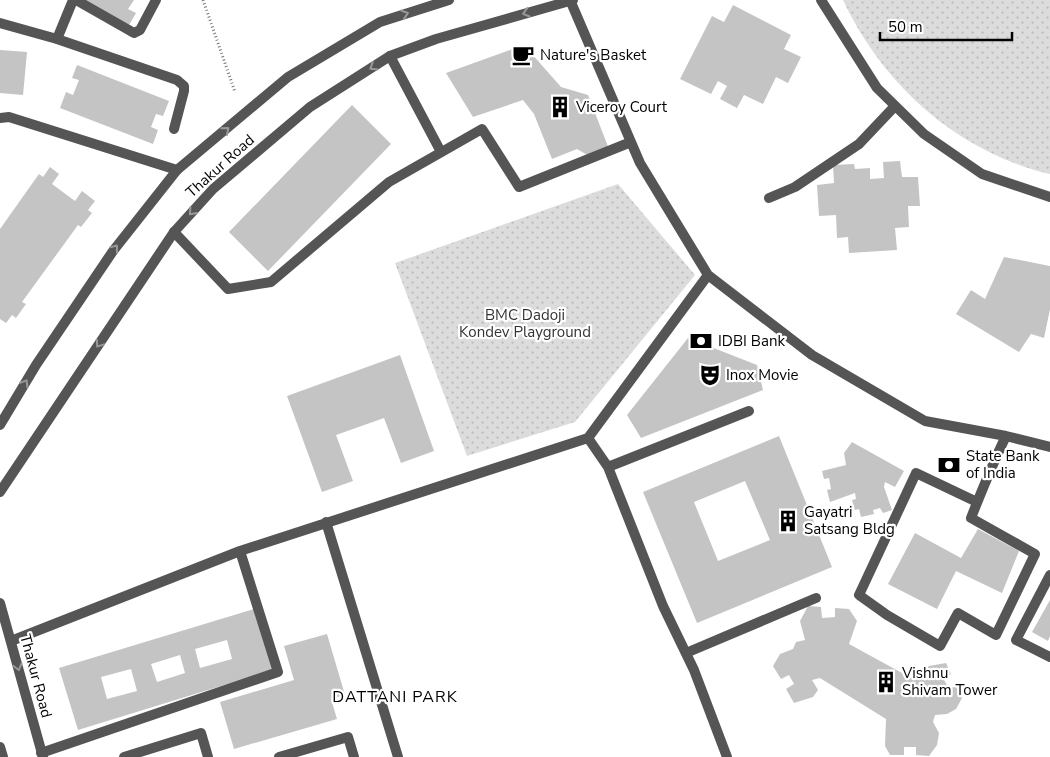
<svg xmlns="http://www.w3.org/2000/svg" width="1050" height="757" font-family="'Nunito Sans',sans-serif">
  <defs>
    <pattern id="green-dots" width="8" height="8" patternUnits="userSpaceOnUse" patternTransform="scale(1.25)"><rect width="8" height="8" fill="#dcdcdc"/><path d="M2 2h.1M6 6h.1" fill="none" stroke="#bbb" stroke-width="1.8" stroke-linecap="round"/></pattern>
  </defs>
  <rect width="100%" height="100%" fill="#fff"/>
  <path fill="url(#green-dots)" d="M843,0H1050V174C957,152 883,85 843,0Z
    M618,184L695,275L575,422L467,456L395,263Z"/>
  <path fill="#c4c4c4" fill-rule="evenodd" d="M86,0H134L128,9L136,13L129,25Z
    M733,5L791,35L784,49L801,57L788,83L776,77L763,104L744,95L737,108L720,99L727,86L718,81L711,94L680,79L712,16L724,22Z
    M524,45L561,87L588,95L609,149L589,156L577,149L552,159L534,114L523,100L473,117L446,73Z
    M0,50L27,52L23,95L0,93Z
    M77,65L169,101L163,116L156,114L151,127L158,130L153,144L60,108L66,92L73,95L79,80L72,78Z
    M352,105L391,144L268,271L229,232Z
    M900,161L902,177H918L920,206H908L909,227L895,228L897,250L849,253L848,237L837,238L836,215L819,216L817,185L834,183L833,165L854,164L855,169L870,168V179L884,178L883,162Z
    M50,167L59,174L52,184L75,201L82,191L95,201L88,210L92,213L81,227L78,225L22,302L26,304L16,318L12,315L6,323L0,319V229L39,174L43,177Z
    M1004,257L1050,266V309L1044,338L1031,334L1019,352L956,314L971,290L985,299Z
    M688,338L757,365L763,390L641,438L627,415Z
    M400,355L434,451L401,463L384,418L336,435L353,481L322,492L287,396Z
    M779,436L832,567L697,623L643,492ZM745,481L770,540L718,561L694,502Z
    M852,442L904,471L895,487L885,482L884,487L892,510L883,513L880,508L873,510L874,514L861,517L859,509L855,510L852,500L856,499L855,493L830,502L827,490L831,489L829,478L824,479L822,471L846,465L844,453Z
    M978,529L1019,551L1002,593L956,571L937,609L888,584L915,533L961,558Z
    M1050,600V636L1048,641L1032,632Z
    M808,606L821,607L822,618L835,617V608L849,609L857,621L849,644L913,679L929,666L946,663L951,674L943,678L949,689L956,686L962,698L956,709L947,714L935,715L933,722L939,733L937,745L929,756L916,755V747H904V755H890L885,746L886,719L820,678L812,680L818,690L813,697L794,703L786,689L794,684L789,675L781,679L773,666L780,654L793,649L796,642L805,640L800,621Z
    M254,609L273,670L78,730L59,668ZM227,640L232,659L200,668L195,649ZM180,655L185,673L157,682L151,664ZM131,669L137,691L107,699L101,677Z
    M327,634L345,695L331,699L337,719L234,749L220,702L294,680L284,646Z"/>
  <g fill="none" stroke-linecap="round" stroke-linejoin="round">
    <path stroke="#777" stroke-width="3" stroke-dasharray="1 2.5" stroke-linecap="butt" d="M203,0L235,92"/>
    <path stroke="#555" stroke-width="10" d="M76,0L134,33L140,30L156,0
      M570,0L640,163L708,275L812,355L925,421L1006,436L1050,447
      M821,0L877,88L924,134L982,174L1050,197
      M0,23L57,39L177,80L184,86V91L174,129
      M57,39L73,0
      M390,56L441,152
      M0,118L9,117L177,170
      M769,198L795,187L859,144L895,106
      M174,232L228,289L271,282L389,182L482,129L519,187L631,142
      M588,438L708,275
      M608,467L749,411
      M977,502L916,473L859,595L887,615L940,646L958,613L996,635L1035,554L971,518C982,490 993,463 1006,436
      M326,522L398,757
      M1050,575L1016,640L1050,657
      M11,641L240,551L588,438L608,467L663,606L694,670L727,757
      M686,653L816,598
      M41,753L278,672L240,551
      M124,757L201,733L208,757
      M279,757L348,737L354,757"/>
    <path stroke="#555" stroke-width="10" d="M0,425L36,365L113,251L177,170L288,77L380,22L449,0
      M0,492L174,232L213,189L310,107L390,56L436,39L573,0
      M0,603L43,757
      M0,747L3,757"/>
  </g>
  <defs><path id="oneway-chevron" d="M-2-3.5L2.5 0L-2 3.5" fill="none" stroke-width="1.6" stroke-linecap="round" stroke-linejoin="round" transform="scale(1.25)"/></defs>
  <g stroke="#999">
    <use href="#oneway-chevron" transform="translate(526 13) rotate(164)"/>
    <use href="#oneway-chevron" transform="translate(405 14) rotate(-18)"/>
    <use href="#oneway-chevron" transform="translate(373 67) rotate(148)"/>
    <use href="#oneway-chevron" transform="translate(226 130) rotate(-40)"/>
    <use href="#oneway-chevron" transform="translate(192 212) rotate(132)"/>
    <use href="#oneway-chevron" transform="translate(115 248) rotate(-53)"/>
    <use href="#oneway-chevron" transform="translate(99 344) rotate(124)"/>
    <use href="#oneway-chevron" transform="translate(25 383) rotate(-59)"/>
    <use href="#oneway-chevron" transform="translate(18 667) rotate(75)"/>
  </g>
  <defs>
    <g id="cafe-bare" transform="scale(1.725)"><path d="M-5.5-4.5H6V0H3Q3 3.5 0 3.5H-2.5Q-5.5 3.5-5.5 0ZM3-3.2v2h1.7v-2ZM-6 4.5H4V6H-6Z" fill="#000" stroke="#fff" stroke-width="2.5" paint-order="stroke"/></g>
    <g id="building-bare" transform="scale(1.725)"><path d="M-4-6H4V6H1V3H-1V6H-4ZM-2.5-4.3h1.7v1.8h-1.7ZM.8-4.3h1.7v1.8H.8ZM-2.5-1h1.7V.8h-1.7ZM.8-1h1.7V.8H.8Z" fill="#000" stroke="#fff" stroke-width="2.5" paint-order="stroke"/></g>
    <g id="bank-bare" transform="scale(1.725)"><path d="M-6-4H6V4H-6ZM0-2.3a2.3 2.3 0 1 0 0 4.6a2.3 2.3 0 1 0 0-4.6Z" fill="#000" stroke="#fff" stroke-width="2.5" paint-order="stroke"/></g>
    <g id="theatre-bare" transform="scale(1.725)"><path d="M-5-5.5Q0-4 5-5.5V0Q5 5 0 6Q-5 5-5 0ZM-3.3-2.5H-1v1.5H-3.3ZM1-2.5H3.3v1.5H1ZM-2.8 1Q0 5.5 2.8 1Z" fill="#000" stroke="#fff" stroke-width="2.5" paint-order="stroke"/></g>
  </defs>
  <g fill-rule="evenodd">
    <use href="#cafe-bare" x="523" y="55"/>
    <use href="#building-bare" x="560" y="107"/>
    <use href="#bank-bare" x="701" y="341"/>
    <use href="#theatre-bare" x="710" y="375"/>
    <use href="#bank-bare" x="949" y="465"/>
    <use href="#building-bare" x="788" y="521"/>
    <use href="#building-bare" x="886" y="682"/>
  </g>
  <g text-anchor="middle" dominant-baseline="central" stroke-width="4.5" stroke-linejoin="round" paint-order="stroke">
    <g font-size="15" fill="#000" stroke="#fff" text-anchor="start">
      <text x="540" y="55">Nature's Basket</text>
      <text x="576" y="107">Viceroy Court</text>
      <text x="718" y="341">IDBI Bank</text>
      <text x="726" y="375">Inox Movie</text>
      <text x="966" y="456">State Bank<tspan x="966" dy="17">of India</tspan></text>
      <text x="804" y="512">Gayatri<tspan x="804" dy="17">Satsang Bldg</tspan></text>
      <text x="902" y="673">Vishnu<tspan x="902" dy="17">Shivam Tower</tspan></text>
    </g>
    <g font-size="15" fill="#000" stroke="#fff">
      <text transform="translate(220 166) rotate(-42)">Thakur Road</text>
      <text transform="translate(36 676) rotate(75)">Thakur Road</text>
    </g>
    <g font-size="15" fill="#333" stroke="#fff">
      <text x="525" y="315">BMC Dadoji<tspan x="525" dy="17">Kondev Playground</tspan></text>
    </g>
    <g font-size="16" letter-spacing="1" fill="#000" stroke="#fff">
      <text x="395" y="697">DATTANI PARK</text>
    </g>
  </g>
  <path d="M880 32v8h132v-8" fill="none" stroke="#000000" stroke-width="2.5"/>
  <text x="888" y="32" font-size="15" fill="#000000" stroke="#ffffff" stroke-width="4" paint-order="stroke">50 m</text>
</svg>
